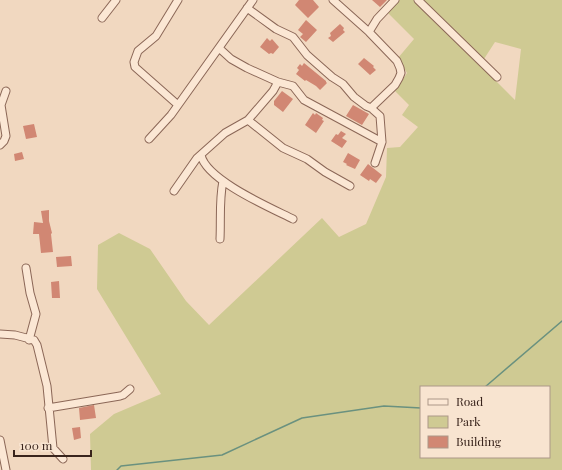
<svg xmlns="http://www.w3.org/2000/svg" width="562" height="470" font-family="'Playfair Display',serif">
  <rect width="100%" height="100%" fill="#f1d8c0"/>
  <path fill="#cfca93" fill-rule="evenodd" d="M399,0H415L515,100L521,49L495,42L484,59L423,2L425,0H562V470H91L90,434L114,414L161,394L97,289L98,245L119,233L150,249L186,301L209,325L322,218L339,237L366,224L386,177L387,148L400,147L418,127L402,115L409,105L395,91L407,73L398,58L414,39L388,13ZM421,387H549V457H421Z"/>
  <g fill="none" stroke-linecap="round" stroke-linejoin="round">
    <path stroke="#6a917f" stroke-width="1.5" d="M485,387L562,321
      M117,470L121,466L222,455L302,418L384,406L421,408"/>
  </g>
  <path fill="#d18773" d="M299,0H313L319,7L308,18L295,5Z
    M372,0H387L380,7Z
    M306,20L317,30L306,42L300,37L303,34L298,30Z
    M340,24L344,28L343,30L345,32L333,42L328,38L331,36L330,33Z
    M267,38L270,41L272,39L279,47L273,54L271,53L269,54L260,47Z
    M364,58L374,66L373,67L376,70L370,75L358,64Z
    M304,63L326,81V82L327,83L320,90L316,86L306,80L305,81L296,74L299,70L297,68L300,64L302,66Z
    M282,91L293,99L283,112L274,105V101Z
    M353,105L369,114L362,125L346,116Z
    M313,113L315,115L316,113L323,118L322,120L324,121L316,133L305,125Z
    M34,124L37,137L26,139L23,126Z
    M341,131L346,134L342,138L347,141L342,148L331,141L336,134L338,135Z
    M22,152L24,159L15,161L14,154Z
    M348,153L360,160L355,169L346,165L347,164L343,162Z
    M368,164L382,175L376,183L370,179L369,181L360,175Z
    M49,210V221L52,233L51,234L53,252L41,253L39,234H33L34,222L43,223L41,211Z
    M71,256L72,266L57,267L56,257Z
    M59,281L60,298H52L51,282Z
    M94,405L96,418L80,420L79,408Z
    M80,427L81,438L74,440L72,428Z"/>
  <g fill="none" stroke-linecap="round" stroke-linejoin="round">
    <g stroke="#8b6757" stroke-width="9">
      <path id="minor" d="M178,0L156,36L138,51L134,62L135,67L178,105
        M333,0L369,32L397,61L400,68L401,73L399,78L395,85L371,108
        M418,0L497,77
        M247,8L276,29L293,37L307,55L332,77L343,84L354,97L366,106L371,108L380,116L382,142L375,163
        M102,18L116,0
        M369,32L377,19L395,0
        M219,48L231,59L247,68L278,82L293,86L304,100L382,142
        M248,120L283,148L307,159L325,172L350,186
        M149,139L171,115L253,0
        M0,145L4,141L6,136L1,105L6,91
        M201,155C206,180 271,208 293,219
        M174,191L197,158L225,133L248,120L273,91L278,82
        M220,239C221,220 219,200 223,181
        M26,268L30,293L36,314L29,340
        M0,334L15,335L34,340L37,345L47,386L53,448L63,459
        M48,408L120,396L123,395L130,389
        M0,440L6,470"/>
    </g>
    <use href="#minor" stroke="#fbe7d4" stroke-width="7"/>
  </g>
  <rect x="420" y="386" width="130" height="72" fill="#f8e4d0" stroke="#ac9788"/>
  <rect x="428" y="399" width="20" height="6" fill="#fbe7d4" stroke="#ac9788"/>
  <text x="456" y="406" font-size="12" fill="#39241c">Road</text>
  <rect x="428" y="416" width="20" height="12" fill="#cfca93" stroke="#ac9788"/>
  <text x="456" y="426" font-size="12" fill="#39241c">Park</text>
  <rect x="428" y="436" width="20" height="12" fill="#d18773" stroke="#ac9788"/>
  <text x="456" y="446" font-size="12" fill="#39241c">Building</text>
  <path d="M14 450v6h77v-6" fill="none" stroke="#39241c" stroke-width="2"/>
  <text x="20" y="450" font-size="12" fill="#39241c" stroke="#f8e4d0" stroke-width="3" paint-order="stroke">100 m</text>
</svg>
